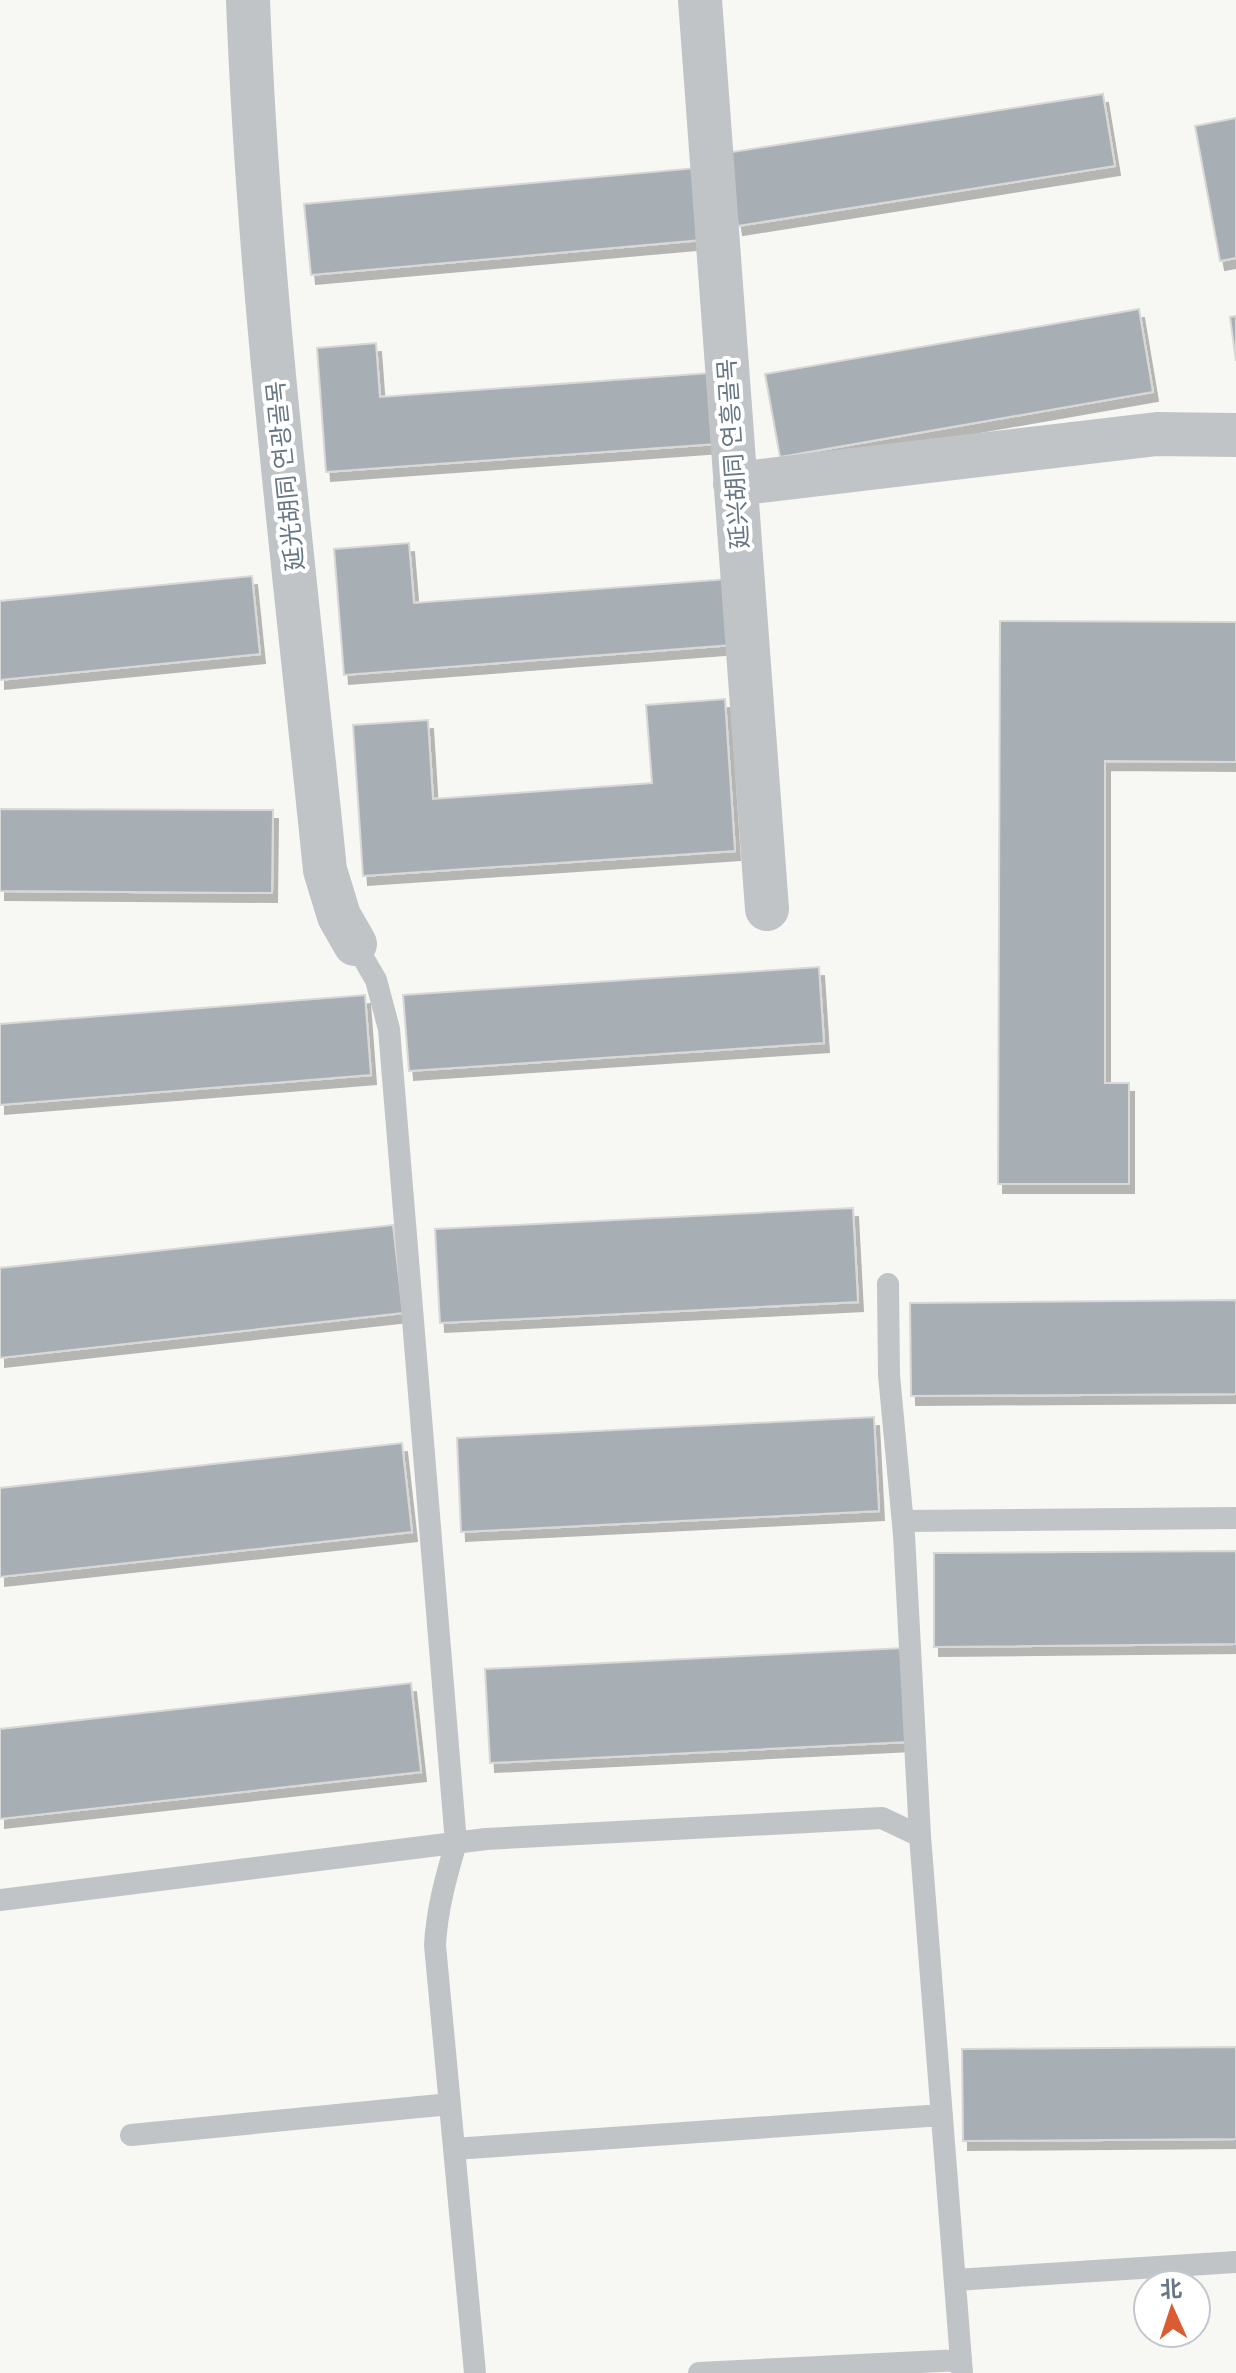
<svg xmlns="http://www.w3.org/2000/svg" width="1236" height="2373" font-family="Poppins,'Noto Sans SC','Noto Sans KR',sans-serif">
  <defs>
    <filter id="shadow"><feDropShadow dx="5" dy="9" stdDeviation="0" flood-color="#0004"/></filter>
  </defs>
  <rect width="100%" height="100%" fill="#f7f7f4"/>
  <path fill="#a7afb4" stroke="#d8d8d6" stroke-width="2" filter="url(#shadow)" d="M1103,94L1115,166L738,226L726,153Z
    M1236,118V258L1220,261L1195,126Z
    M696,168L702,240L311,275L304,204Z
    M1139,309L1153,392L780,457L765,374Z
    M1236,316V361L1230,317Z
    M376,343L380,397L710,373L716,444L326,472L317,348Z
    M409,543L414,603L728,579L732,645L344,675L334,549Z
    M252,576L260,654L0,680V601Z
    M1000,621L1236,622V762L1105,761V1083H1129V1184H998Z
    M725,699L735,851L363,876L353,725L428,720L433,799L652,783L646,705Z
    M0,809L273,810L272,893L0,891Z
    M819,967L824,1043L409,1071L403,995Z
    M365,995L371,1075L0,1105V1024Z
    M853,1208L858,1302L440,1323L435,1229Z
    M393,1225L403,1313L0,1358V1268Z
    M1236,1300V1394L911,1396L910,1303Z
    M874,1417L879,1511L461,1532L457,1438Z
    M402,1443L412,1532L0,1577V1488Z
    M1236,1551V1644L934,1647V1553Z
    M903,1648L907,1742L490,1763L485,1669Z
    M411,1683L421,1772L0,1819V1729Z
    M1236,2047V2139L963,2141L962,2049Z"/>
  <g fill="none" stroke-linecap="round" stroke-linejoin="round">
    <path stroke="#c0c4c7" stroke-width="22" d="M355,944L376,980L389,1029L456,1843C446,1877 437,1909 435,1945L475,2373
      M888,1284L889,1375L904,1535L920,1836L962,2373
      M903,1521L1236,1518
      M0,1900L486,1839L882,1818L920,1836
      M131,2135L450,2104
      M454,2149L942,2115
      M955,2280L1236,2262
      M699,2373L961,2360"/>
    <path stroke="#c0c4c7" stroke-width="44" d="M248,0C259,291 296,581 325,870L339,916L355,944
      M700,0L767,909
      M735,484L1157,434L1236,435"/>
  </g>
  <g text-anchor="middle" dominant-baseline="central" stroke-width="8" stroke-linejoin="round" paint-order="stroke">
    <g font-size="24" fill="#677683" stroke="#fff">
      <text transform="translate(733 454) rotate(-94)">延兴胡同 연흥골목</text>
      <text transform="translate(285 476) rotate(-96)">延光胡同 연광골목</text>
    </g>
  </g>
  <g transform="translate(1172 2309) rotate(357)"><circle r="38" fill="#ffffff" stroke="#c2c8cd" stroke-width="2"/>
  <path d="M0-6L14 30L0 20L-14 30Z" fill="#d95c32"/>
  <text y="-12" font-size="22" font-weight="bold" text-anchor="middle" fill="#677683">北</text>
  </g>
</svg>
